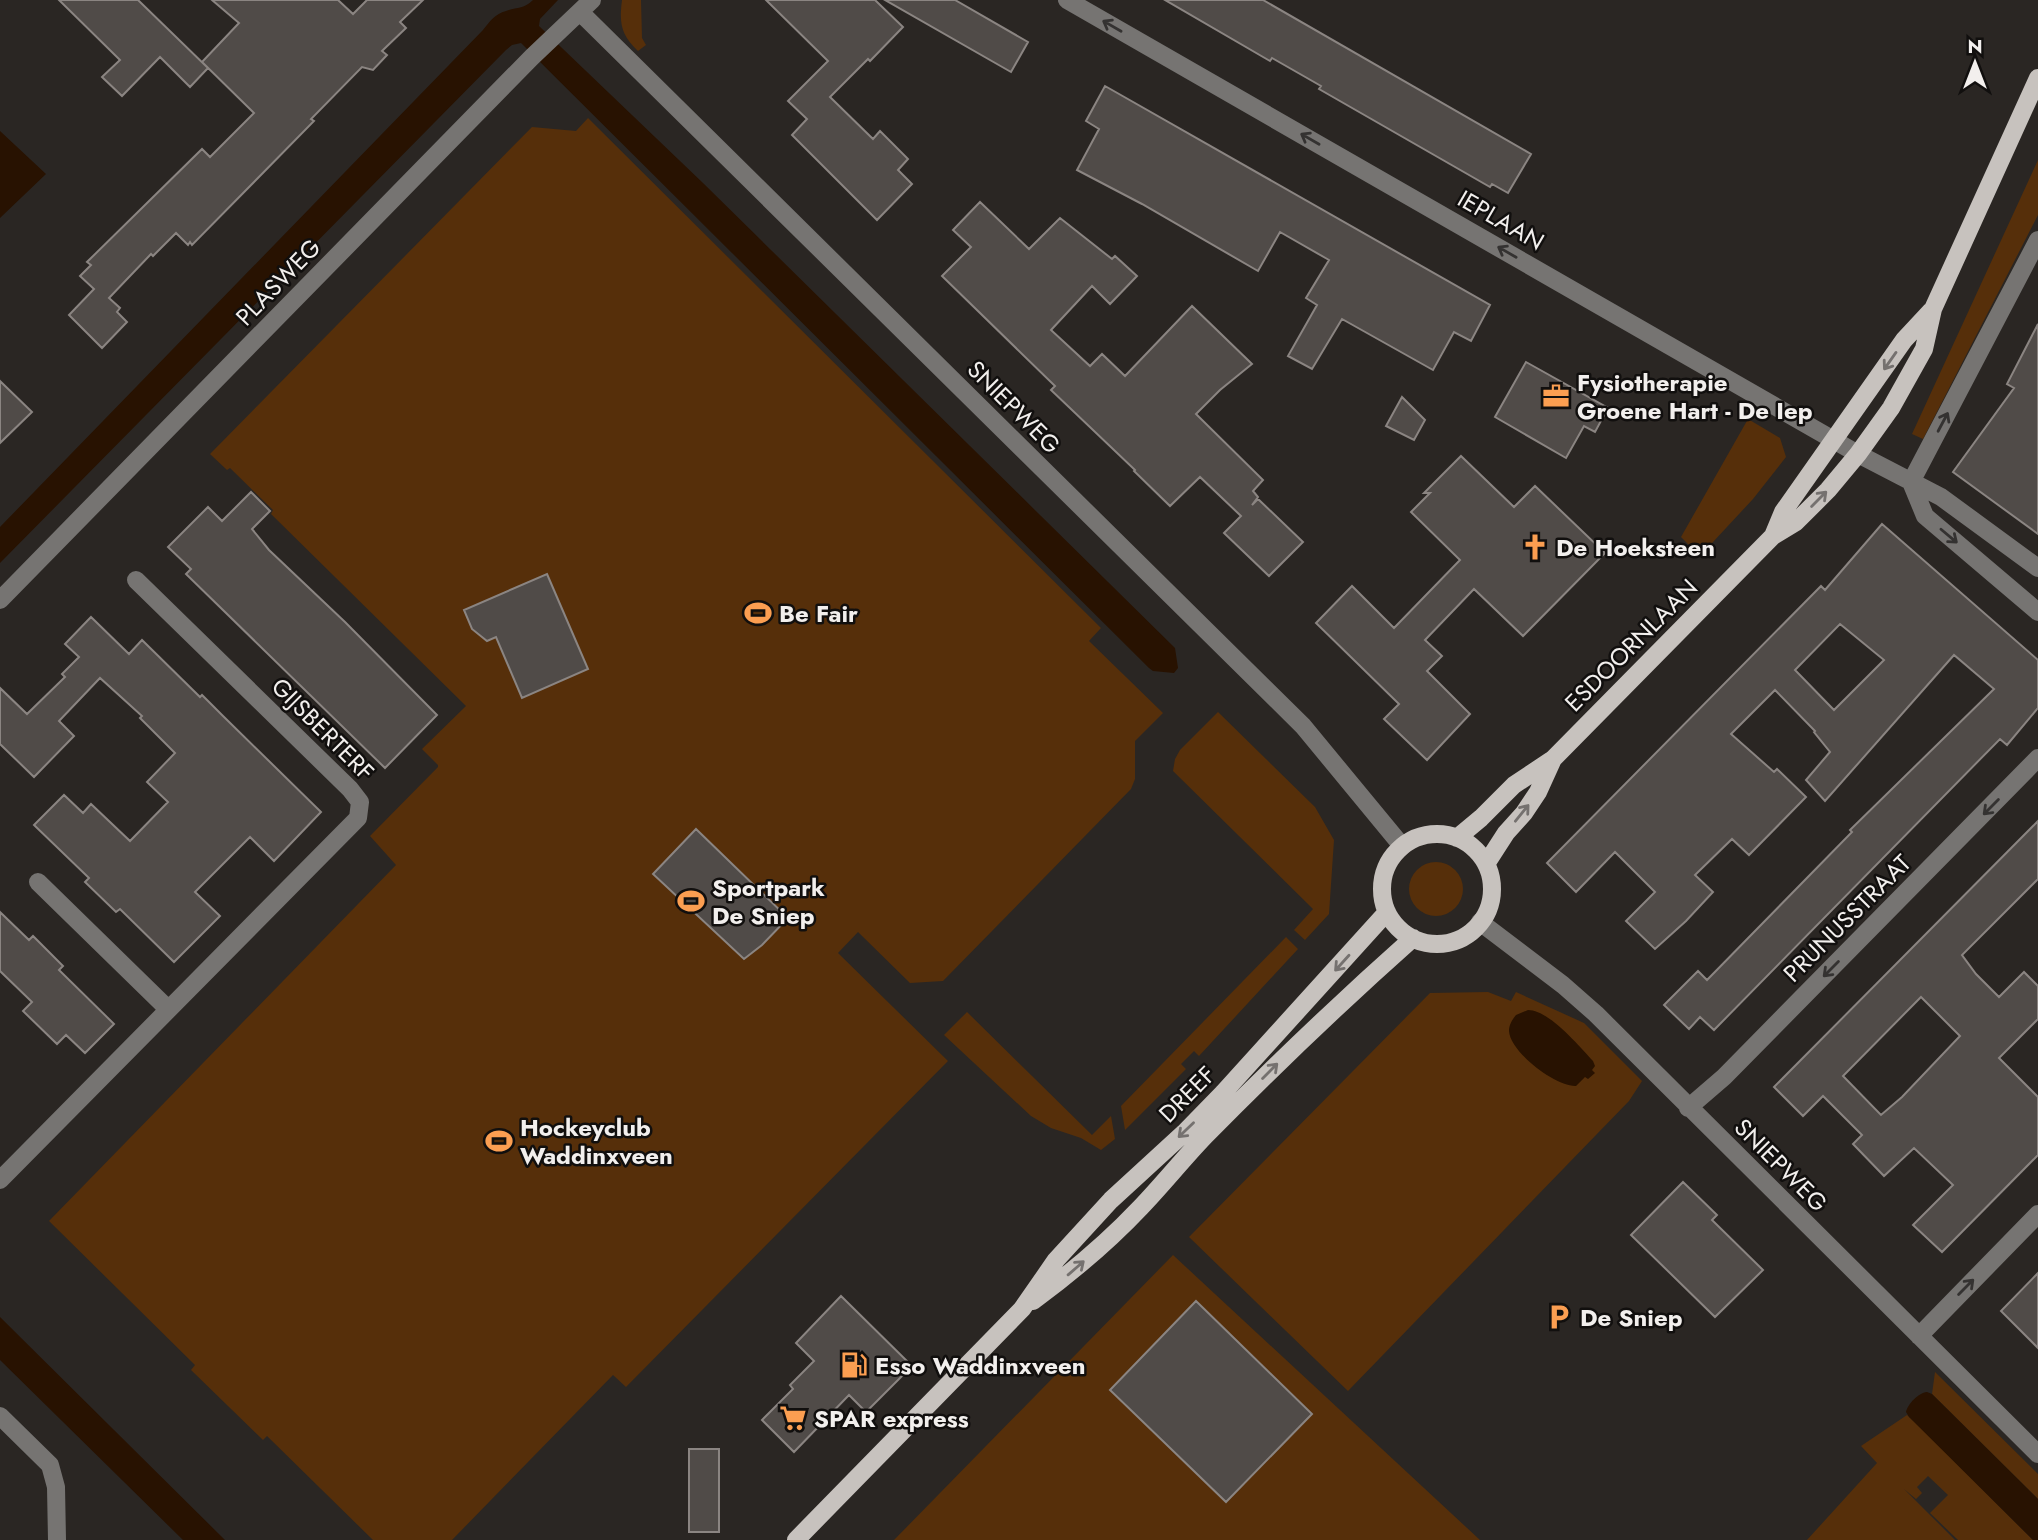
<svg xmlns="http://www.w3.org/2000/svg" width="2038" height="1540" font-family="Jost,sans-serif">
  <rect width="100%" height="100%" fill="#2a2623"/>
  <path fill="#562f0a" d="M622,0H641L642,38L646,45L638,51C621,35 619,24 622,0Z
    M588,118L1101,628L1089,641L1163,713L1135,741V779L1131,789L943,981L910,983L858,932L838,953L948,1061L626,1387L613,1375L452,1540H373L267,1436L263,1440L191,1370L195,1365L49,1221L396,865L370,836L438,767V765L422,749L466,706L271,514L273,510L230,468L227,470L210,454L532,127L576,131Z
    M2038,160V215L1923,439L1912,434Z
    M1748,419L1780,438L1786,457L1753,499L1700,556L1681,537Z
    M1218,712L1315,807L1334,840L1329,914L1305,940L1294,930L1313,909L1173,771L1175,759L1180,750Z
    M1409 889a27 27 0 1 1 54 0a27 27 0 1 1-54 0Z
    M1286,937L1298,949L1199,1056L1194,1051L1181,1064L1186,1069L1125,1130L1121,1106Z
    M1488,992L1511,1001L1516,992L1584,1023L1642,1081L1629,1101L1348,1391L1189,1237L1430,993Z
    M967,1012L1092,1135L1111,1116L1115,1139L1101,1150L1081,1138L1051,1128L1031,1116L944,1035Z
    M1173,1255L1480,1540H894Z
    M1935,1372L2038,1474V1499L1932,1394Z
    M1907,1415L1921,1428L2033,1540H1958L1930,1513L1948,1495L1928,1476L1917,1487L1922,1493L1916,1499L1904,1489L1955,1540H1807L1877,1463L1861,1446Z"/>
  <path fill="#281201" d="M533,0H558L540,19L539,26L703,183L1175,648L1178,668L1174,673L1153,671L1149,668L521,43L512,45L506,50L0,563V527L483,30C490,21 495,14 506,11C517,7 524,9 533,0Z
    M0,131L46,174L0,218Z
    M1528,1010C1549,1010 1579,1046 1593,1061L1595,1066L1592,1070L1595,1073L1588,1079L1585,1077L1576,1086C1556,1087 1510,1052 1509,1031C1509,1025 1512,1020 1516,1015Z
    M0,1317L225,1540H183L0,1360Z
    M1927,1392L1932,1394L2038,1499V1540H2033L1909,1417L1906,1412C1908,1404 1918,1393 1927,1392Z"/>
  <path fill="#504b48" stroke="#8b8582" stroke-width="2" fill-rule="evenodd" d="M59,0H138L208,68L190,87L160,57L122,96L102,77L120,60Z
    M212,0H338L353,14L367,0H423L400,22L406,28L382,51L387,55L373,70L362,67L311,119L314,121L192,245L190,242L188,245L176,233L153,256L151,254L109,298L120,308L117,312L127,322L102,348L69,315L94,289L80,276L91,265L87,262L202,149L210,157L254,113L202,62L239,23Z
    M766,0H875L903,27L870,61L868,59L830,97L873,139L880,131L908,159L898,170L912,184L877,220L792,135L807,119L788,101L828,61Z
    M885,0H955L1028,42L1011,72Z
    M1165,0H1263L1531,154L1508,193L1492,184L1490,187L1319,89L1321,86L1272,58L1270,61Z
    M1105,86L1490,305L1471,341L1454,332L1433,370L1342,319L1312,369L1288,356L1317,305L1306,298L1329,260L1280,232L1258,271L1142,204L1077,170L1099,129L1086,121Z
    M980,202L1029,249L1060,218L1112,259L1115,256L1137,276L1110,304L1092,286L1051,330L1090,366L1102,354L1125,376L1192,306L1252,364L1220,390L1196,414L1263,480L1253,491L1258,497L1252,505L1258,499L1303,542L1269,576L1224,533L1241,516L1200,477L1170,506L1134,471L1135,470L1051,390L1055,386L942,276L971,247L953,230Z
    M2038,324V534L1953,472L2014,388L2007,384Z
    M1526,362L1608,408L1595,432L1584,426L1566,458L1495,417Z
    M0,381L32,412L0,443Z
    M1402,397L1425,420L1414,440L1386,426Z
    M1461,456L1514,507L1535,486L1605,553L1523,636L1474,589L1425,640L1442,656L1427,671L1470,714L1427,760L1384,719L1399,704L1316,623L1352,586L1394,628L1460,560L1411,512L1430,493H1424Z
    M251,492L270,511L252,529L269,550L345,622L437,715L385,768L186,574L191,569L168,547L208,507L222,521Z
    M1882,524L2038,660V708L2007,745L2000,739L1714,1030L1700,1017L1689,1029L1664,1005L1698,971L1707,980L1852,832L1850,830L1994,689L1954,655L1825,801L1806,780L1830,752L1814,732L1815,731L1775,690L1731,734L1774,772L1777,769L1806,797L1749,855L1732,839L1695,875L1713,892L1686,921L1655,949L1626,921L1655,892L1615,852L1576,892L1547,863L1821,586L1825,590ZM1840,624L1884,660L1834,710L1795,670Z
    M547,574L588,669L522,698L496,637L487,641L472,629L464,610Z
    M91,617L129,654L142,640L200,697L202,695L222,715L321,812L274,861L250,837L195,892L220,916L174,962L120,909L116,912L85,882L89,878L34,825L64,795L83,813L91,804L130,841L168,802L147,782L175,753L140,718L142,716L100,678L59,721L74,736L34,777L0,744V688L27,714L65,677L62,674L79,657L65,644Z
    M2038,821V879L1962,955L1976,974L1999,997L2024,972L2038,986V1019L1999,1058L2038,1097V1155L1942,1252L1913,1225L1953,1185L1914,1148L1884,1176L1853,1144L1862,1135L1823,1096L1803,1116L1774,1087ZM1921,997L1960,1036L1902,1097L1881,1115L1843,1076Z
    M696,829L788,918L762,945L744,959L653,874Z
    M0,912L29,940L33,936L63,966L59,970L114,1024L85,1053L66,1035L57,1044L23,1011L32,1002L0,971Z
    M1683,1182L1717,1215L1712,1220L1763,1270L1715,1317L1631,1235Z
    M2038,1273V1348L2001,1311Z
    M841,1296L912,1366L866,1412L849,1395L794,1452L762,1420L793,1389L790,1385L814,1361L796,1343Z
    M1196,1301L1312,1414L1226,1502L1110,1390Z
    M689,1449H719V1532H689Z"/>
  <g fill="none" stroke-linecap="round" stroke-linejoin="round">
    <path stroke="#767472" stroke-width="18" d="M1067,0L1858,454L1941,497L2038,568
      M580,12L1303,726L1402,846
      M1911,482L2038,240
      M1911,482L1925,516L2038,612
      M0,600L532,57L592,0
      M38,882L168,1009
      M1480,922L1563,985L1596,1014L2038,1454
      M1688,1108L1724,1077L2038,758
      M0,1180L358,818L360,802L350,789L136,580
      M1919,1336L2038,1214
      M0,1416L50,1465L56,1487L57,1540"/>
    <path stroke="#c7c2be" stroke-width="18" d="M1773,536L1783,512L1904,340L1931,311
      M1382 889a55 55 0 1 1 110 0a55 55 0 1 1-110 0Z
      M1457,838L1481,818L1514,785L1553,759L1773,536L1796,522L1828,490L1858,454L1891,408L1924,349L1933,309L2038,78
      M1486,864L1506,833L1524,813L1538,792L1553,759
      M1033,1301C1071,1273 1108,1242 1141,1207C1163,1184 1183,1159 1205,1136C1272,1068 1341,1002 1413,938
      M796,1540L1022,1309L1056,1260L1111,1200L1184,1133L1223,1093L1387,912"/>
  </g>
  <defs><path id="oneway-shaft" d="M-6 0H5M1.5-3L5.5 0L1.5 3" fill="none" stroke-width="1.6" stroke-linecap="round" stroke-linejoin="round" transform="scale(1.75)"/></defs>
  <g stroke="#343231">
    <use href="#oneway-shaft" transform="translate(1112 26) rotate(-150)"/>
    <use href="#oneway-shaft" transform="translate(1310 139) rotate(-150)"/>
    <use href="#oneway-shaft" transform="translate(1507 252) rotate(-150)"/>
    <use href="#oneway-shaft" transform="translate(1943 422) rotate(-62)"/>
    <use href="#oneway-shaft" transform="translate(1949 536) rotate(40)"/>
    <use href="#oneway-shaft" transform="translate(1991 807) rotate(135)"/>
    <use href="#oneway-shaft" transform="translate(1831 969) rotate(135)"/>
    <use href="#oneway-shaft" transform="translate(1966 1287) rotate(-45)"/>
  </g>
  <g stroke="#75716f">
    <use href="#oneway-shaft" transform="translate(1890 361) rotate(125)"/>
    <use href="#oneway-shaft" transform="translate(1819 499) rotate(-45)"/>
    <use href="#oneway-shaft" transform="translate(1522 813) rotate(-51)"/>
    <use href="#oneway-shaft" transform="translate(1342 963) rotate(132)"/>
    <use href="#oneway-shaft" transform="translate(1270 1071) rotate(-45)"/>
    <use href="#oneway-shaft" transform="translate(1186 1130) rotate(136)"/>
    <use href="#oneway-shaft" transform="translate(1076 1268) rotate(-41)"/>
  </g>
  <defs>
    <g id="office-bare" transform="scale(2.1)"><path d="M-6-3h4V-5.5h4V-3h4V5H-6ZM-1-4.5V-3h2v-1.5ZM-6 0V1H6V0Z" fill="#fb9e51" stroke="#110f0e" stroke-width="2.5" paint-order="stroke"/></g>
    <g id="church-bare" transform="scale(2.1)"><path d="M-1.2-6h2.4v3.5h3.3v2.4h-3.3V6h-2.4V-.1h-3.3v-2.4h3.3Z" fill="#fb9e51" stroke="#110f0e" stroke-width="2.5" paint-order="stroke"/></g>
    <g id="stadium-bare" transform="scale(2.1)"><path d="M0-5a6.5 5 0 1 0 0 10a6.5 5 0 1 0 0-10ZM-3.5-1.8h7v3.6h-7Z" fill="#fb9e51" stroke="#110f0e" stroke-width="2.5" paint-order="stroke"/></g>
    <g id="parking-bare" transform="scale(2.1)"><path d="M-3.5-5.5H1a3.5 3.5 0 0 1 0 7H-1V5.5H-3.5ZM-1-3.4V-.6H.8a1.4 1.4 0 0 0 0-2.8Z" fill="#fb9e51" stroke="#110f0e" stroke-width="2.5" paint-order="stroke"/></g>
    <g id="fuel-bare" transform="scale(2.1)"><path d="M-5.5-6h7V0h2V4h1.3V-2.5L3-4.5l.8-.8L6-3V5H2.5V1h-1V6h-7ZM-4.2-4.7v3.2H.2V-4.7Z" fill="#fb9e51" stroke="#110f0e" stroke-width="2.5" paint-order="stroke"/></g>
    <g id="supermarket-bare" transform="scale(2.1)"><path d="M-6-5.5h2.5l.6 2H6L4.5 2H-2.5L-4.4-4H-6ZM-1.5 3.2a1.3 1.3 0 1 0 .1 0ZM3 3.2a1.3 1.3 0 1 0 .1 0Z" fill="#fb9e51" stroke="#110f0e" stroke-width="2.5" paint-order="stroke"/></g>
  </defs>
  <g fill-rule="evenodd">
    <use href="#office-bare" x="1556" y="396"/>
    <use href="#church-bare" x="1535" y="547"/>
    <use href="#stadium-bare" x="758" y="613"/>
    <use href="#stadium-bare" x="691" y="901"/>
    <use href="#stadium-bare" x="499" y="1141"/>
    <use href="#parking-bare" x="1559" y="1317"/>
    <use href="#fuel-bare" x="854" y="1365"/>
    <use href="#supermarket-bare" x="793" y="1418"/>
  </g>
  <g text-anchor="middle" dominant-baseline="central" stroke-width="5" stroke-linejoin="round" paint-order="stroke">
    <g font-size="24" fill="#f2efed" stroke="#110f0e">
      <text transform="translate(1501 220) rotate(30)">IEPLAAN</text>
      <text transform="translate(278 282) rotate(-46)">PLASWEG</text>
      <text transform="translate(1014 407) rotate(45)">SNIEPWEG</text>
      <text transform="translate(1631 645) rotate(-45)">ESDOORNLAAN</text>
      <text transform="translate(323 729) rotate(45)">GIJSBERTERF</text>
      <text transform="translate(1847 918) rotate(-45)">PRUNUSSTRAAT</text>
      <text transform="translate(1187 1094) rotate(-45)">DREEF</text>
      <text transform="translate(1781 1165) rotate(45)">SNIEPWEG</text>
    </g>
    <g font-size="24" font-weight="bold" fill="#f2efed" stroke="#110f0e" text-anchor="start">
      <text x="1577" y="382">Fysiotherapie<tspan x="1577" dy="28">Groene Hart - De Iep</tspan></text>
      <text x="1556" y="547">De Hoeksteen</text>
      <text x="779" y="613">Be Fair</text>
      <text x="712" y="887">Sportpark<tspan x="712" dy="28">De Sniep</tspan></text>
      <text x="520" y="1127">Hockeyclub<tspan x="520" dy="28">Waddinxveen</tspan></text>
      <text x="1580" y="1317">De Sniep</text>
      <text x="875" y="1365">Esso Waddinxveen</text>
      <text x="814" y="1418">SPAR express</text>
    </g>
  </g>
  <g transform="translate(1975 63)" stroke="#110f0e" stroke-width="5" paint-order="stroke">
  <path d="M0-5L12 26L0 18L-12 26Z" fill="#f2efed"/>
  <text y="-10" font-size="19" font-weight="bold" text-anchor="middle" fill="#f2efed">N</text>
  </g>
</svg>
